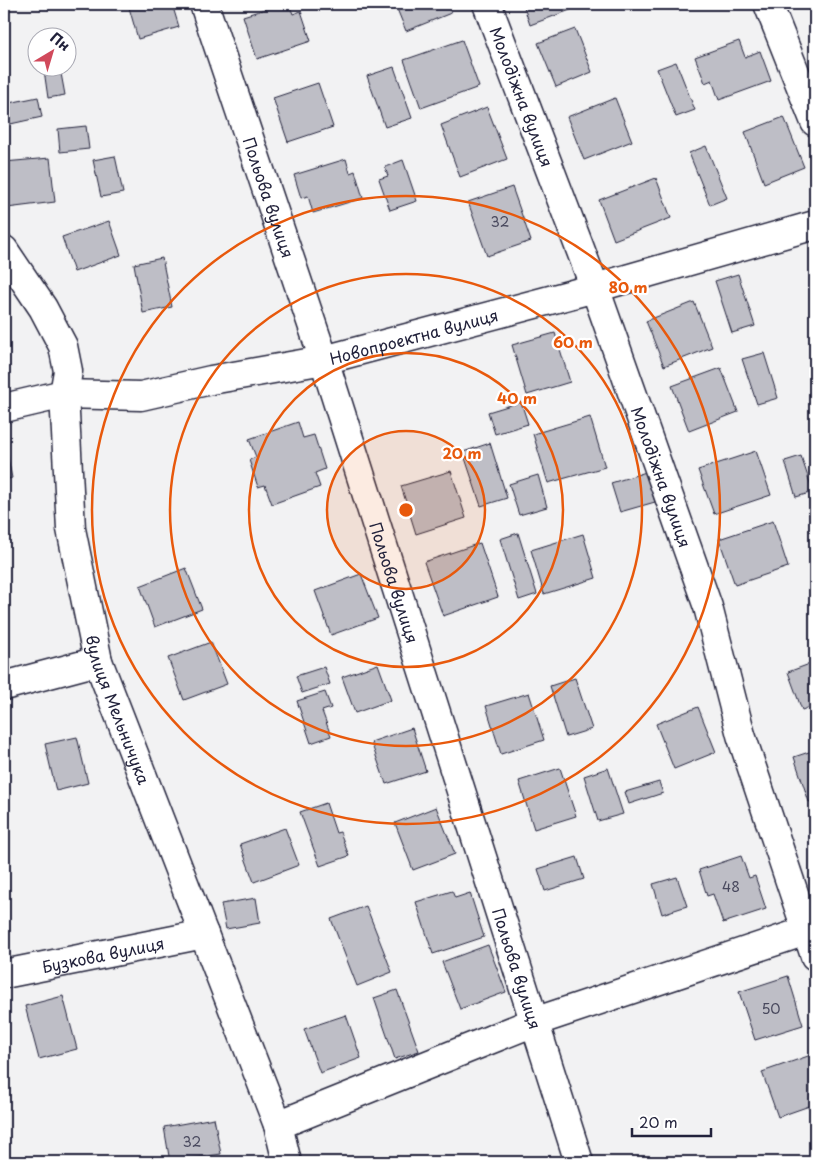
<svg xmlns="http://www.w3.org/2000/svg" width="819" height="1166" font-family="'Playpen Sans',sans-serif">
  <rect width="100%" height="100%" fill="#f2f2f3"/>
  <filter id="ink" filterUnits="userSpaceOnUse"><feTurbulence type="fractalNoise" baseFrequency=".02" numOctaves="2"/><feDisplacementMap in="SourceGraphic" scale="10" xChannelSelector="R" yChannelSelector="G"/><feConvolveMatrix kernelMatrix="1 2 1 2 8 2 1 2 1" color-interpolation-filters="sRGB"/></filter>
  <g filter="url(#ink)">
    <path fill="#bebec6" stroke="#22223b" d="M128,4H172L179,27L138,39Z
      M281,4H289L293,14L301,11L311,41L257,59L243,16Z
      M395,4H447L451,13L406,31Z
      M523,4H580L581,6L530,25Z
      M575,29L592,72L556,87L538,43Z
      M462,40L479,87L421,108L404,60Z
      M739,41L745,57L760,51L771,81L719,100L712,80L705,83L695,57Z
      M676,62L695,110L676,117L657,69Z
      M394,67L412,118L385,127L367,76Z
      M60,68L65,95L48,98L44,70Z
      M318,83L333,127L288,142L273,98Z
      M38,97L42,117L6,125L4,104Z
      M615,98L632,141L584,160L567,117Z
      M487,107L507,159L460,177L441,125Z
      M784,117L804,167L764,183L745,132Z
      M86,126L89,149L60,152L58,129Z
      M706,146L727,198L710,205L689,153Z
      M115,156L123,193L101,197L93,160Z
      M50,158L55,202L7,208L4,162Z
      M346,159L350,173L355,171L363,198L313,213L308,196L301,198L294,175Z
      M403,160L417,201L390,210L379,179L388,176L385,167Z
      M656,178L671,218L614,240L599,200Z
      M512,187L531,241L487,256L468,202Z
      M109,221L121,255L74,272L62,237Z
      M162,258L172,307L143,313L134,264Z
      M738,274L755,326L732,333L715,281Z
      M694,302L712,347L664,366L646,321Z
      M555,333L570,382L527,395L512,345Z
      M764,353L778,398L757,404L742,359Z
      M721,368L738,412L689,431L672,386Z
      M521,402L528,424L495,434L488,412Z
      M590,417L605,467L548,483L533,434Z
      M298,422L303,438L314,435L325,469L315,473L320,487L272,504L265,485L258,487L249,460L256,457L249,439Z
      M4,438L12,478L4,480Z
      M490,443L507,498L481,506L463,452Z
      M756,451L771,495L714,514L698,470Z
      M801,456L813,492L796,497L785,461Z
      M451,471L466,518L416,534L401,486Z
      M646,472L655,502L620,512L611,483Z
      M538,475L547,507L519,515L509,484Z
      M773,521L788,567L735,585L719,539Z
      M518,533L537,594L519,600L500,539Z
      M583,534L596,578L544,594L531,550Z
      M480,543L498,597L443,616L424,562Z
      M186,568L202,609L155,627L140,586Z
      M361,574L378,618L331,635L315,591Z
      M211,642L227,684L184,700L168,658Z
      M815,662V705L802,710L788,672Z
      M378,664L391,700L355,713L342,677Z
      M324,667L330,684L302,693L296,676Z
      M575,678L592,729L566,737L550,686Z
      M325,692L331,708L322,711L331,736L311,743L297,701Z
      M529,693L544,740L501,754L486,706Z
      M698,707L716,752L674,769L656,724Z
      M412,728L426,771L386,784L371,742Z
      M77,737L88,783L56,791L45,744Z
      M815,750V800L809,802L794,757Z
      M560,768L576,816L534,829L519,781Z
      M608,768L623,814L598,821L584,776Z
      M659,782L663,793L629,804L625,792Z
      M326,803L336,833L340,832L349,856L320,866L300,812Z
      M436,807L455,854L413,870L395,823Z
      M285,828L299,865L254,882L240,844Z
      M741,856L749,878L755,876L766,909L723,923L713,894L707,896L699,870Z
      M577,857L584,879L545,891L538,869Z
      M677,877L687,906L662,914L653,884Z
      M452,891L455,898L470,893L484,937L433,954L416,902Z
      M256,898L260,923L226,929L221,904Z
      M366,906L392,972L357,986L331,919Z
      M488,945L506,992L460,1009L442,962Z
      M788,976L803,1025L755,1040L739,992Z
      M397,990L419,1051L395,1059L374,998Z
      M63,996L77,1049L39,1059L25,1006Z
      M346,1015L361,1058L320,1073L304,1029Z
      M814,1054L815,1059V1104L778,1117L762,1072Z
      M214,1118L221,1154L170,1162L164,1127Z"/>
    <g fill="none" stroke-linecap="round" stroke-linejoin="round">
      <g stroke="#22223b" stroke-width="31">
        <g id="minor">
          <path id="s1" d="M204,4L324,360L579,1162"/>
          <path id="s2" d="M487,4L595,288L708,607L741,735L815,956"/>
          <path d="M768,4L815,122"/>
          <path id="s3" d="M4,250L43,308L63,346L68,371L64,394L71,529L98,661L278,1125L287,1162"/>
          <path id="s4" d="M4,408L64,394L141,396L211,380L324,360L595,288L815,225"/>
          <path d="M4,686L98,661"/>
          <path id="s5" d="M4,974L204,934"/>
          <path d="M278,1125L534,1022L815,928"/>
        </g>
      </g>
      <use href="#minor" stroke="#fff" stroke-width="28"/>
    </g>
  </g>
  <circle cx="406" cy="510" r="79" fill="#e8590c" fill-opacity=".12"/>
  <g fill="none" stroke="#e8590c" stroke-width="2.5">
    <circle cx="406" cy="510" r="79"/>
    <circle cx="406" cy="510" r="157"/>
    <circle cx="406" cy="510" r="236"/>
    <circle cx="406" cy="510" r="314"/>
  </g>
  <g text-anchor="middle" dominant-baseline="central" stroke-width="4.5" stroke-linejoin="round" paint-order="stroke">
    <g font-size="14" fill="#49495e">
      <text x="500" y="221">32</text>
      <text x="731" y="886">48</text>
      <text x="771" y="1008">50</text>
      <text x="192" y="1141">32</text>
    </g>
    <g font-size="16" fill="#22223b" stroke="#fff">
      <text stroke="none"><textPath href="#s2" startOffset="99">Молодіжна вулиця</textPath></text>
      <text stroke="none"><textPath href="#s1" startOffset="204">Польова вулиця</textPath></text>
      <text stroke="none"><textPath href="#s4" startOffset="418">Новопроектна вулиця</textPath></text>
      <text stroke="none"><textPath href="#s2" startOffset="504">Молодіжна вулиця</textPath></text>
      <text stroke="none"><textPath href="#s1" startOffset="609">Польова вулиця</textPath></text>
      <text stroke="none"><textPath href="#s3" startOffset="484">вулиця Мельничука</textPath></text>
      <text stroke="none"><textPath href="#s5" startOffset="101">Бузкова вулиця</textPath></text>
      <text stroke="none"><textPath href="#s1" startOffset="1014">Польова вулиця</textPath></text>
    </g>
  </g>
  <circle cx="406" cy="510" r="8" fill="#e8590c" stroke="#fff" stroke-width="2.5"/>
  <g font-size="15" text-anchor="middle" font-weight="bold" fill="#e8590c" stroke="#fff" stroke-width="4.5" stroke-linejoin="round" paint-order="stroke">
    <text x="628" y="293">80 m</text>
    <text x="573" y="348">60 m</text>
    <text x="517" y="404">40 m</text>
    <text x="462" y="459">20 m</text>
  </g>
  <rect width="819" height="1166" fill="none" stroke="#fff" stroke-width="20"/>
  <rect x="10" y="10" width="799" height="1146" fill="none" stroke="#22223b" stroke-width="2" filter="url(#ink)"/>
  <g transform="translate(52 52) rotate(38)"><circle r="24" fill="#ffffff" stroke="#a7a7b1"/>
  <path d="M0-4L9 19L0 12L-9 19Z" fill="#d1495b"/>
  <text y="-8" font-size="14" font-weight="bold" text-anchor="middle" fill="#22223b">Пн</text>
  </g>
  <path d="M632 1128v8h79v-8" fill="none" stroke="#22223b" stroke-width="2.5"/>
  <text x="639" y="1128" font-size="15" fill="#22223b" stroke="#ffffff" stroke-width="4" paint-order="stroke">20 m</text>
</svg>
